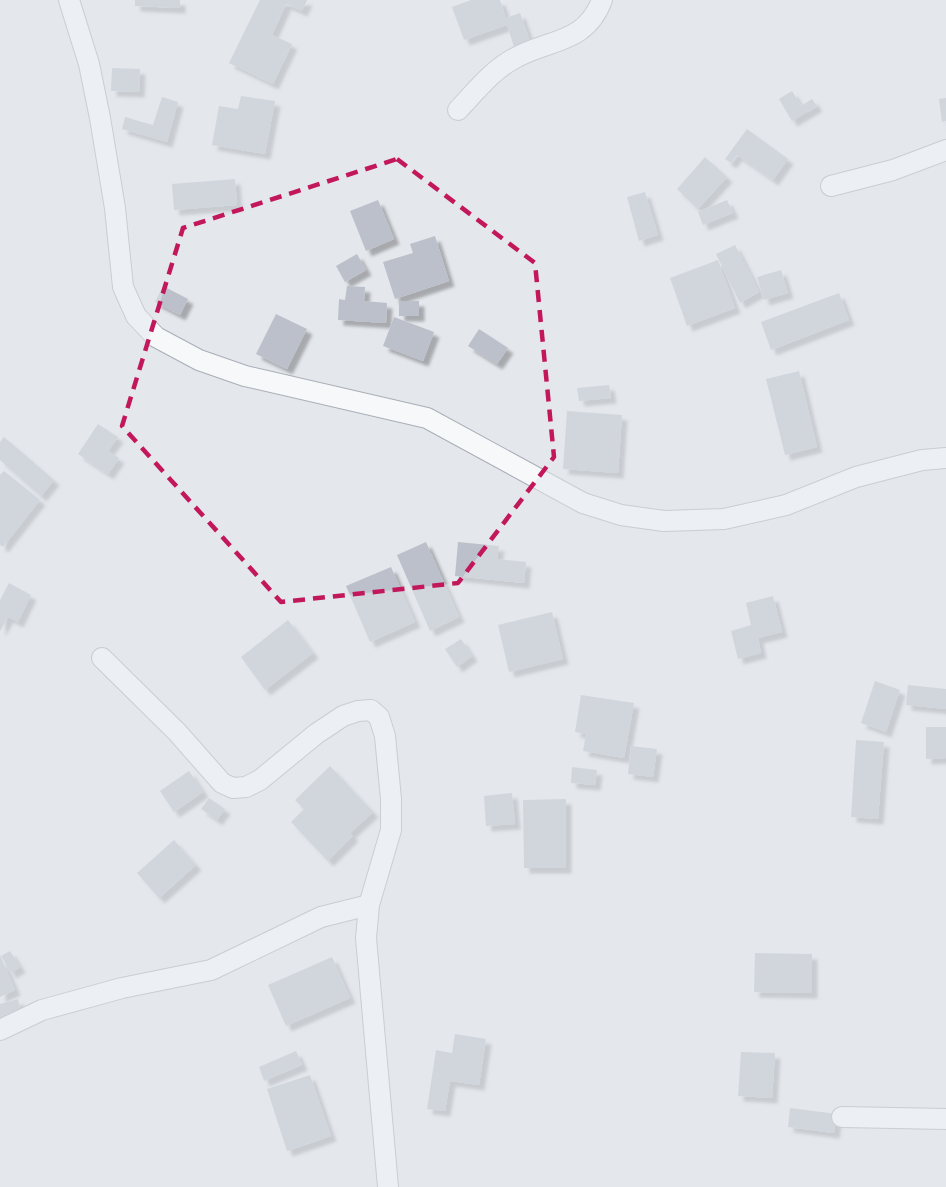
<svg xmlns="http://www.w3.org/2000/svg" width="946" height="1187" font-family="Poppins,sans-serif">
  <defs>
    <filter id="shadow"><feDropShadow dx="5.5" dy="5.5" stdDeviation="1.5" flood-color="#0004"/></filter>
  </defs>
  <rect width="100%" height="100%" fill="#e4e7ec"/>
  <path fill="#bbc0ca" filter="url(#shadow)" d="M135,0H180V8L135,6Z
    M260,0H307L302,11L286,4L272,35L292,44L273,84L229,63Z
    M471,0H500L506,18L520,13L532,47L516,53L507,25L464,40L452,7Z
    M112,68L140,69L139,92L111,91Z
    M792,91L801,106L812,99L817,106L792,121L779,99Z
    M241,96L275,101L265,154L212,145L219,106L238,109Z
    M162,97L178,102L167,142L122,129L125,117L153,125Z
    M946,98V121L942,122L939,99Z
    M747,129L788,159L773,180L737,155L731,163L725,159Z
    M705,157L727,177L698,209L677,189Z
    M235,179L237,205L174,210L172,184Z
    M645,192L658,235L639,241L627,197Z
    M378,200L394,239L366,251L350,211Z
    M727,200L733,213L703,225L698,212Z
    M435,236L449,281L395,299L383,262L413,253L410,244Z
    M735,245L759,292L740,303L716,254Z
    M357,254L366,270L345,282L336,266Z
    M718,260L735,308L687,326L670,278Z
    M781,270L788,293L764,300L757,277Z
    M163,286L188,299L180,315L155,302Z
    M347,286L365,287L364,301L387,303L386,323L338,320L339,299L345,300Z
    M839,293L849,320L771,350L761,322Z
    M399,301H419V316H399Z
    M276,314L307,329L287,369L256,354Z
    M394,317L434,332L423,361L383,346Z
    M479,329L508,348L497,364L468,346Z
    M799,371L817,447L785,455L766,379Z
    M609,385L611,398L579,401L577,388Z
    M567,411L622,415L618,473L563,469Z
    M98,424L118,437L108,451L119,458L108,474L78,454Z
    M4,437L54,480L41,496L0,460V442Z
    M4,471L40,500L3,547L0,545V475Z
    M426,542L459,617L430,631L397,555Z
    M458,542L499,546L497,559L526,562L524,583L455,576Z
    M391,567L415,622L370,642L346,586Z
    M9,583L31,595L18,622L8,617L0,631V600Z
    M773,596L782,632L758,638L761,653L738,659L731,631L751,625L746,603Z
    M552,612L563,659L509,672L498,625Z
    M288,620L313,653L265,690L241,657Z
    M461,639L472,656L457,667L445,649Z
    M875,681L900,690L886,732L861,723Z
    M908,685L946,689V709L906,705Z
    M581,695L634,703L624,758L583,751L586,734L575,732Z
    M926,727H946V758L926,759Z
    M856,740L884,742L878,819L851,817Z
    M631,746L657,749L653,777L628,774Z
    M330,766L373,812L350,833L353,836L328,861L291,822L304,809L295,800Z
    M572,767L597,770L595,785L571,783Z
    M189,771L203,792L174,812L160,791Z
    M512,793L515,824L486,826L484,796Z
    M209,798L225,809L217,820L201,809Z
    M566,799V868H524L523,800Z
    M174,840L196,865L159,898L137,873Z
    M10,951L20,967L11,973L1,956Z
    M755,953L812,954V993L754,992Z
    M0,955L15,990L0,997Z
    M332,957L350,998L286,1026L268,985Z
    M18,999L22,1017L0,1023V1004Z
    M455,1034L486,1039L479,1085L450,1081L445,1111L427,1109L436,1050L452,1053Z
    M296,1051L302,1065L264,1081L259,1067Z
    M741,1052L775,1053L772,1098L738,1096Z
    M310,1075L331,1136L287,1151L267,1089Z
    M790,1108L837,1114L834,1133L788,1127Z"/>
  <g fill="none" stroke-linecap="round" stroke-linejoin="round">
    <g stroke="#a9aeb7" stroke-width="22">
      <path id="minor" d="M69,0L89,64L100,118L115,208L123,287L136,316L156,337L199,360L245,376L427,418L583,503L621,515L664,521L724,519L786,505L856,477L922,460L946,458
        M458,110C476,91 493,69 517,57C551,39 586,43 602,0
        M831,186L893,170L946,150
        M102,658L177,732L222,783L233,788L246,787L260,780L316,734L343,716L358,711L371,710L379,717L385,736L391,799V830L369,905L366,938L388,1187
        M0,1030L42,1010L122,988L211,970L321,917L369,905
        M842,1117L946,1119"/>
    </g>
    <use href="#minor" stroke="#f7f8fa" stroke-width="20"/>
  </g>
  <path d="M0 0H946V1187H0ZM397,159L535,263L554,457L458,583L281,602L122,426L183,228Z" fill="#e4e7ec" fill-opacity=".55" fill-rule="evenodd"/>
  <path fill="none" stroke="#c2185b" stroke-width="4.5" stroke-dasharray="12 8" stroke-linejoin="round" d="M397,159L535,263L554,457L458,583L281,602L122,426L183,228Z"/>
</svg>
